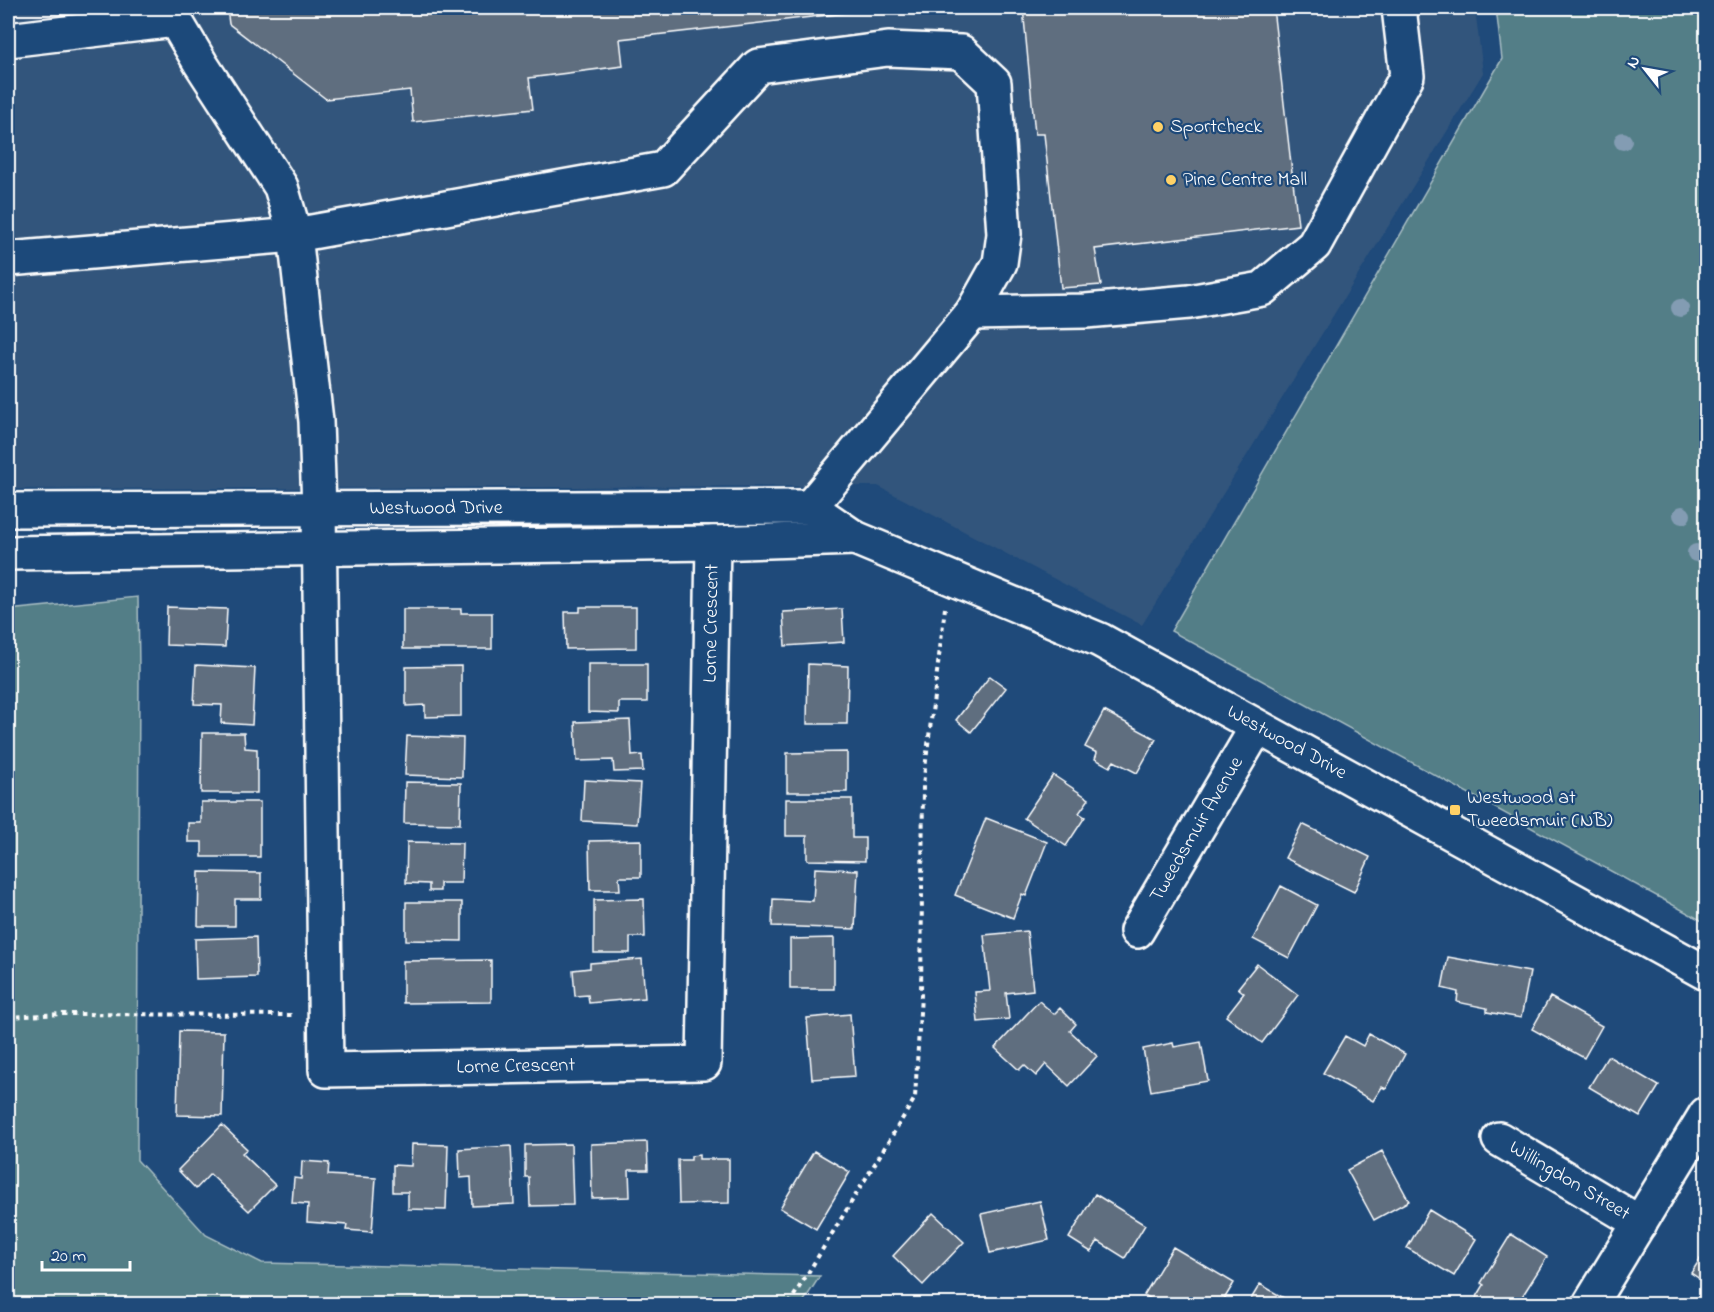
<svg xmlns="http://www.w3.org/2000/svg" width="1714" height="1312" font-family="'Indie Flower',sans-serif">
  <rect width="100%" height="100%" fill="#1f4a7a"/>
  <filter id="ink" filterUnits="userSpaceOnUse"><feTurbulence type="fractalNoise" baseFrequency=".0167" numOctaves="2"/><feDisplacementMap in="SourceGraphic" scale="12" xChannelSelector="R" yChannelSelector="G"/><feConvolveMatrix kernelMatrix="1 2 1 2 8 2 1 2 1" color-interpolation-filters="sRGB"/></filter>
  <g filter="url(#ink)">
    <path fill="#32557c" d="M8,8H1475L1483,73L1142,625L878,486L8,489Z"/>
    <path fill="#537e87" stroke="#a9bec3" stroke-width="1.5" d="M1496,8H1706V923L1171,631L1502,59Z
      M138,597L139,669L137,1160L206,1235L262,1263L820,1276L802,1304H8V610Z"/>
    <path fill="#5f6e7f" stroke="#fff" stroke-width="1.5" d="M227,8H890L620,39L623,66L529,78L533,109L413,122L410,90L326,99L229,24Z
      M1023,8H1273L1298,225L1095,249L1101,285L1061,288L1044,134H1035Z
      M167,607L227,609L225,647L166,645Z
      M580,607H636V648L566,649L565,612H580Z
      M403,609H461V613H492V649H403Z
      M842,609L844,642L785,646L783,612Z
      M588,664H647V702H619V713L588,712Z
      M808,664L848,666L847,724H807Z
      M196,665L255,668L252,725L221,723L222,705L194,704Z
      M461,666V716L425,717V705L406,706V667Z
      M990,676L1006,688L971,732L956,720Z
      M1104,711L1156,739L1137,773L1114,761L1110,767L1095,759L1097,753L1085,747Z
      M630,720L632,756L642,755L643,771L614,772L613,760L577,761L575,722Z
      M202,733H244L245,748L257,749V793H201Z
      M407,736L463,738L462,777L405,775Z
      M847,752V792H787V753Z
      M1053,775L1089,799L1079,813L1085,817L1066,846L1024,818Z
      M584,780L640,783L637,824L582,821Z
      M405,782L461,783L460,824L404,823Z
      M786,799H852V838H865V861L807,860V836H786Z
      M201,802H260V857H202V842H188V823H201Z
      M986,818L1047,842L1026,896L1022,894L1013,918L955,895Z
      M1302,824L1370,857L1354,892L1285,858Z
      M641,840V877H619L620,890H590L589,841Z
      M407,842L462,843L461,883H440V891H429V884L406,883Z
      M815,868L858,870L855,929L772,926L773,899L813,901Z
      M199,872L261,873V899H235V926H198Z
      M1281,886L1317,905L1289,958L1253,939Z
      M644,899L645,937H630V953H594V900Z
      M406,902H462V941L406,940Z
      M1027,931L1033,990L1006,993L1009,1019L978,1022L975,992L990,991L984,935Z
      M256,937L257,977L196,979L195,939Z
      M834,938V989H790V939Z
      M1448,957L1530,972L1521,1018L1487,1012V1008L1457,1002L1458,992L1442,988Z
      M642,959L645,998L589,1003L588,995L575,996L573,970L590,968V963Z
      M491,960V1002L403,1003V961Z
      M1257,964L1298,995L1262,1043L1226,1016L1244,993L1238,988Z
      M1550,997L1602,1026L1584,1058L1532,1029Z
      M1039,1001L1054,1014L1060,1008L1076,1024L1070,1031L1097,1056L1069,1086L1046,1064L1036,1076L1024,1065L1019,1070L995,1048Z
      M850,1014L855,1076L812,1079L807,1018Z
      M179,1031L224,1032L222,1116L177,1115Z
      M1369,1034L1405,1054L1386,1089L1382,1087L1373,1101L1323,1073L1345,1036L1363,1046Z
      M1201,1042L1208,1081L1151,1091L1143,1049L1173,1043L1174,1047Z
      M1608,1056L1659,1086L1640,1117L1589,1087Z
      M222,1125L247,1149L242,1153L275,1185L249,1211L210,1174L196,1189L178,1170Z
      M647,1142L648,1170H629L630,1197L592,1198L591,1144Z
      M412,1144L448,1145L446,1210L408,1209V1192H393V1165L411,1166Z
      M571,1144L573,1205L530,1206L529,1177H525V1145Z
      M511,1146L514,1204L472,1206L471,1177L460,1178L459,1149Z
      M814,1151L850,1172L816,1229L780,1208Z
      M1382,1151L1409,1201L1374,1220L1347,1170Z
      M699,1155V1159H729V1203L679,1204L678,1160H691V1156Z
      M302,1161L329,1163L328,1175L376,1178L372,1232L346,1230L347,1225L307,1222L308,1204L292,1203L294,1178L301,1179Z
      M1095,1194L1145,1225L1125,1258L1098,1241L1091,1252L1069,1238Z
      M1040,1201L1049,1240L990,1253L981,1214Z
      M1429,1210L1476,1239L1454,1276L1407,1248Z
      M933,1213L964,1242L923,1285L893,1256Z
      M1511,1234L1547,1257L1518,1303L1515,1302L1514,1304H1483L1475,1300L1484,1285L1481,1283Z
      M1173,1247L1234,1283L1221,1304H1160L1144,1295Z
      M1706,1250V1283L1691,1273Z
      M1260,1284L1294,1304H1248Z"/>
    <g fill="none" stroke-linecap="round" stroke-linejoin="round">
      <g stroke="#fff" stroke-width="38">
        <g id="minor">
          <path id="s1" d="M174,8L175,20L201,64L281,187L295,235L316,421L319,509L326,1070L704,1063L713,543"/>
          <path d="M8,40L175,20"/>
          <path d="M8,259L295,235L663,169L758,66L888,49L961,52L994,83L1004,234L1000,263L972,313L1086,311L1189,302L1262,289L1314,245L1407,76L1399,8"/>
          <path d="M810,507L972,313"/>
          <path id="s2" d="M8,510L810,507L855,538L1100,640L1706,973"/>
          <path d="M8,553L713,543L855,538"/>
          <path id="s3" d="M1137,931L1257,727"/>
          <path id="s4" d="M1499,1139L1640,1223"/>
          <path d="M1590,1304L1706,1114"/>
        </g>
      </g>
      <path stroke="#fff" stroke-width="4" stroke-dasharray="4.5 4.5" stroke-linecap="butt" d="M8,1017L64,1014L294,1015
        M789,1304L915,1098L921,995L923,785L945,608"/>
      <use href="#minor" stroke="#1f4a7a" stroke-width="33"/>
    </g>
    <g fill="#839cb3">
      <circle cx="1623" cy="141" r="9"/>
      <circle cx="1680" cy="308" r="9"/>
      <circle cx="1682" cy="515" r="9"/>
      <circle cx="1696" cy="553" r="9"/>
    </g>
  </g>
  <g fill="#ffd166" stroke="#1f4a7a" stroke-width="2">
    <circle cx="1158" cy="127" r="6"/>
    <circle cx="1171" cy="180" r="6"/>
    <rect x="1449" y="804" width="12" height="12" rx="3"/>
  </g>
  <g text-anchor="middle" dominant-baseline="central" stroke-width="4.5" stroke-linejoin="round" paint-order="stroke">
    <g font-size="20" fill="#fff" stroke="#1f4a7a" text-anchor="start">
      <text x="1170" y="127">Sportcheck</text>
      <text x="1183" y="180">Pine Centre Mall</text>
      <text x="1467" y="798">Westwood at<tspan x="1467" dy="23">Tweedsmuir (NB)</tspan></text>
    </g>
    <g font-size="20" fill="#fff" stroke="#1f4a7a">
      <text stroke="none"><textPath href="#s2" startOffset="428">Westwood Drive</textPath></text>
      <text stroke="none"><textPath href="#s1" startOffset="1914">Lorne Crescent</textPath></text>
      <text stroke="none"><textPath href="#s2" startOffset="1335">Westwood Drive</textPath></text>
      <text stroke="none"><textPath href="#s3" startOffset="118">Tweedsmuir Avenue</textPath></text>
      <text stroke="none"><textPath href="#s1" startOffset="1286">Lorne Crescent</textPath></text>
      <text stroke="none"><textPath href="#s4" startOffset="82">Willingdon Street</textPath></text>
    </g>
  </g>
  <rect width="1714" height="1312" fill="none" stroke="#1f4a7a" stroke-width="30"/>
  <rect x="15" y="15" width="1684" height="1282" fill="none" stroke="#fff" stroke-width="2" filter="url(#ink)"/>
  <g transform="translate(1645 69) rotate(301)" stroke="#1f4a7a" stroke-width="4.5" paint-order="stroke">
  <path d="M0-4.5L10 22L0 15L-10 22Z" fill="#ffffff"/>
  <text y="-9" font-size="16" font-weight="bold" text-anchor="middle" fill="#ffffff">N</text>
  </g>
  <path d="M42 1261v9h88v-9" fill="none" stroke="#ffffff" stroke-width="3"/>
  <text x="51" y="1261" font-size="18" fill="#ffffff" stroke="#1f4a7a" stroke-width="4.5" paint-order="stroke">20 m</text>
</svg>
